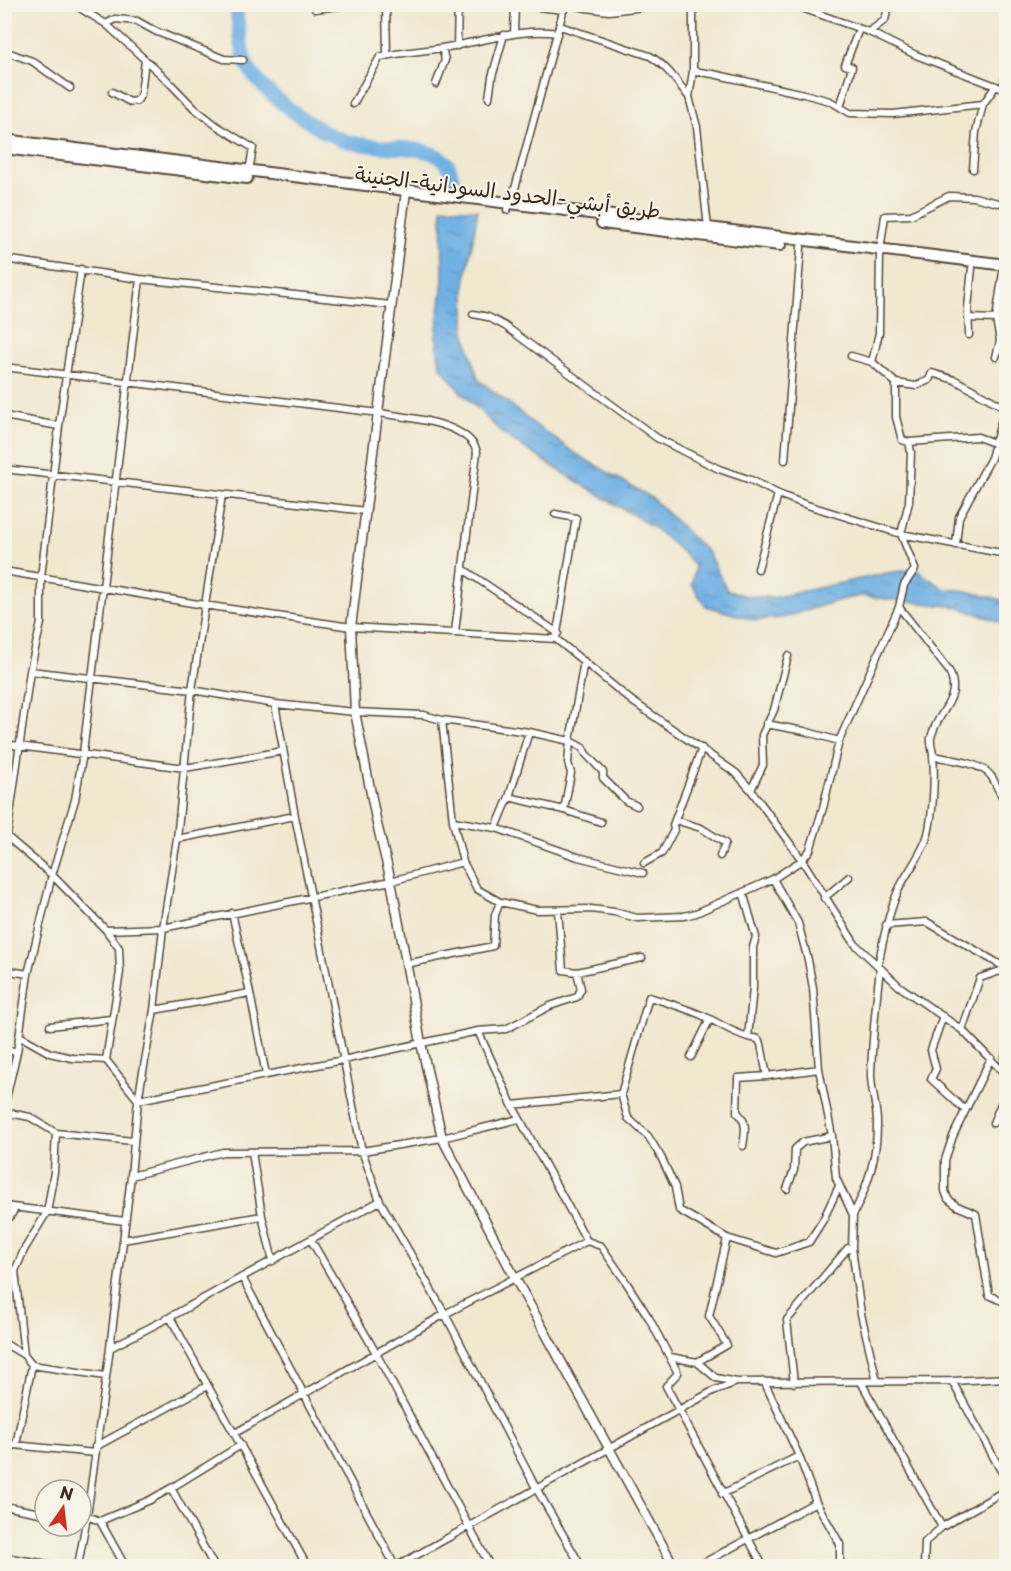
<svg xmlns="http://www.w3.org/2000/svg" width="1011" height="1571" font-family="'Playpen Sans','Playpen Sans Arabic',sans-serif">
  <defs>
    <pattern id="water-ripples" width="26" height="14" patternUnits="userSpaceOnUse" patternTransform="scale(1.5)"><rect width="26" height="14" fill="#6fb1e4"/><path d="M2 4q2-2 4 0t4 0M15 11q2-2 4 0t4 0" fill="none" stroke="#5c90b8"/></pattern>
  </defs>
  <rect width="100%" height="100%" fill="#f7f3e8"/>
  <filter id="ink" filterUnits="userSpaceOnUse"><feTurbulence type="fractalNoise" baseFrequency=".0167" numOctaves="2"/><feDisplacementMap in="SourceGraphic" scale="12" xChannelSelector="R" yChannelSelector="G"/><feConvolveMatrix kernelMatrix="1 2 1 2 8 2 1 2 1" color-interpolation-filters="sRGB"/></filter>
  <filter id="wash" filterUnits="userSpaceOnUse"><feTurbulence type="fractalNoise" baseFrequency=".008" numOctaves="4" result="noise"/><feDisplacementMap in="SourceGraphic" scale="24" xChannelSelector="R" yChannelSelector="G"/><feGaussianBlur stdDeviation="1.35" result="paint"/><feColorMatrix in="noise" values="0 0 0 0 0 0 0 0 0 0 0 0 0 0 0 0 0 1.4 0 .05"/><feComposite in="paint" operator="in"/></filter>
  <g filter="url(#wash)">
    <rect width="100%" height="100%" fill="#f1e8d0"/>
    <path fill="url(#water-ripples)" stroke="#556e81" stroke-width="1.5" d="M442,207L478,210L465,283V332L478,379L538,427L578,455L652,498L708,553L727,590L747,596L772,598L887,573L915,569L945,589L966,591L1006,601V624L957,607L861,596L840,600L783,618L754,620L706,606L692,585L695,567L684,554L653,527L560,471L503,434L459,390L440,366L436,336L443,280Z"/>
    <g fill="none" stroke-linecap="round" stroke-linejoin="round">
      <path stroke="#6fb1e4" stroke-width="14" d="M236,4C237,18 242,57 248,67C263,94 317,132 346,141C355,144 367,145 377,146C398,149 426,146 444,160C451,166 452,176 454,185"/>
    </g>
  </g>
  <g filter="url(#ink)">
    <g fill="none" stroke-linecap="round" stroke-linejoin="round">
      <g stroke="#564639" stroke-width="9">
        <path id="street" d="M73,4L106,24L166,79L194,108L217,126L253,148L249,171
          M363,4L386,8
          M386,4L387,55
          M512,4L564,10
          M568,4L587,8L589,7
          M693,4V71L689,97L697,127L708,228
          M777,4L802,8L869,32L916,55L1006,90
          M587,8L609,11L669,4
          M315,9L353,4
          M106,24L115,19L137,21L155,31L224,59L243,60
          M560,26L650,56C667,66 677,82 689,97
          M869,32L885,20L888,8L908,4
          M514,33L515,5
          M457,46L458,4
          M4,51L32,61L70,88
          M693,71L713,74L804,94L830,101L850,113L893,114L983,104L996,86
          M436,84L445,60L442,48
          M1003,88L1006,75
          M112,92L130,102L137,101L141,94L145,60
          M489,98L492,77L504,35
          M353,104L380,57C405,51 432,51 458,45C492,39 524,28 558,33
          M840,107L852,67L845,65L859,29
          M973,169L976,132L983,104
          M507,210L516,185L565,4
          M4,259L140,279L391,305
          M473,314L488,317L505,326L657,438L719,469L751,480L778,494L804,504L901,534L1006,554
          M968,318L996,319
          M969,335L968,308L972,268
          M851,356L872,362
          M996,357L1000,341L996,319L1003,272
          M4,367L379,413C405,417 469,422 477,452L455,632
          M896,383L916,386L929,380L932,373L955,380L1006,408
          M4,416L59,426
          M994,443L978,437L909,442L902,440L896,417V383L872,362L879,333L880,250L885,216L911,215L949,196L974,197L998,203
          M785,460L801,247
          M4,469L366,511
          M555,514L576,518L556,639
          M956,545L959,517L991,458L1005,408
          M463,569L558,633
          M758,569L778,494
          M4,571L204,605L351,627L556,639L632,701L736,773L751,790L802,860L855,944L899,986L962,1030L1006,1075
          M30,671L192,690L275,704L355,712L424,715L442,720L529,732L570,741L583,748L586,754L603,772V778L626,801L637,806
          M275,704L295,816L362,1151L380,1201L445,1314L536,1488L581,1566
          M442,720L453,821L463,862L477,889L500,902L537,910L591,909L614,912L637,918L684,916L696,913L773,879L802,860L810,850L823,808L839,741L899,607L904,585L915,569L901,534L909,502L911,452L909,442
          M766,724L804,731L839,741
          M529,732L509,797L564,810L601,822
          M4,744L185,768L283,751
          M933,756C949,759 982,763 991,776C997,784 998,794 1006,800
          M751,790L763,765L762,735L774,710L788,656
          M564,810L571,773L568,763L570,741L584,661
          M675,820L701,828L725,843L720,856
          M453,821L496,828L578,857L643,873
          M496,828L509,797
          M5,835L52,875L106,930L119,948L120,972L106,1060
          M7,836L30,671L41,623V577L59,426L81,269
          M177,839L295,816
          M644,863L662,853L674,830L673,825L702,748
          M773,879L798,923L808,960L813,988L819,1069L832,1136L836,1178L853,1215L852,1248L861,1314L877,1381
          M743,892L756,937L753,947V988L748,1037L758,1039L761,1044L767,1076L819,1069
          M824,898L849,877
          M558,911L563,970L577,972L642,958
          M232,913L250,993L266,1075
          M886,925L927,922L1006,968
          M106,930L163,928L391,881L463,862
          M406,964L493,946L495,915L500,902
          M878,966C883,941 888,915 898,891C906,873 924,852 928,834C933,813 935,777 933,756C933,750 930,744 931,738C937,710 963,700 949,671L899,607
          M4,970L28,974L52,875L75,800L83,753L140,279
          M154,1010L250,993
          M943,1016L931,1050L936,1069L931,1079L965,1110
          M1006,1020V1021
          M50,1026L111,1019
          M962,1030L980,978L1006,969
          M478,1031L506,1029L550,1006L577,997L581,989L577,972
          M20,1036L50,1053L72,1058L106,1060L138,1100L343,1060L478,1031L512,1105L587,1241L601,1246L626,1282L649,1318L678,1373L666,1386L763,1566
          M4,1049L17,1052
          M691,1057L710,1019
          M991,1058L953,1136L945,1160V1191L948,1199L957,1206L976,1214L989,1295L1006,1303
          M1003,1071L1006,1052
          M512,1105L621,1094
          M4,1107L17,1052L28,974
          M4,1112L30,1117L56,1133L133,1141
          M993,1123L1006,1092
          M743,1146C745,1132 748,1122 737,1112L738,1078L767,1076
          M252,1152L262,1216
          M131,1176L223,1152L362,1151L442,1138L519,1119
          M787,1189L794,1170L795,1149L803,1142L832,1136
          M4,1206L125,1221
          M853,1215C867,1188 877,1156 877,1126C878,1109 871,1092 871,1075C872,1039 876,1003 880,968
          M4,1221L10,1217L15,1208
          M727,1238L776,1253L809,1242L823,1220L839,1186
          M123,1240L262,1216L273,1261
          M311,1240L376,1353L490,1566
          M242,1277L395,1566
          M170,1317L307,1566
          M4,1343L24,1355L32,1365L105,1376
          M110,1348L170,1317L380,1201
          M24,1355L15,1271L24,1250L47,1212L54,1172L56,1133
          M670,1357L697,1362L716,1378L737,1382L952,1381L1006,1378
          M697,1362L727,1345L709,1316L727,1238L679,1210L675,1187L661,1157L648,1136L628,1118L621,1094L649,997C669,1003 689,1009 708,1018C722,1025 733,1033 748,1037
          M764,1381L799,1456L816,1502L840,1544V1566
          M952,1381L1006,1480
          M861,1382L942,1527
          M794,1383L787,1320L848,1248H852
          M235,1433L445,1314L587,1241
          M4,1444L95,1453
          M16,1445L32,1365
          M95,1447L207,1386
          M171,1488L241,1445
          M722,1494L799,1456
          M4,1506L45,1514
          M81,1517L87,1516L100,1521L150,1500L171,1488L214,1566
          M100,1521L125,1566
          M4,1557L60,1566
          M78,1566L87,1516L110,1348L131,1176L138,1100L154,1010L163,928L177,839L192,690L222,495
          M397,1566L713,1391L737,1382
          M698,1566L816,1502
          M924,1566L925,1542L942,1527L1006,1490"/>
      </g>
      <g stroke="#564639" stroke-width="11">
        <path id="secondary" d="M406,191L351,627L355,712L377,824L391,881L421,1043L442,1138L515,1278L674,1566"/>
      </g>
      <g stroke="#564639" stroke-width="14">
        <path id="highway" d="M4,140L1006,265
          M4,148L247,178
          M602,223L780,245"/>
      </g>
      <use href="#street" stroke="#fff" stroke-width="6"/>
      <use href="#secondary" stroke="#fff" stroke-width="8"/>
      <use href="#highway" stroke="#fff" stroke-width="10"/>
    </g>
  </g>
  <g text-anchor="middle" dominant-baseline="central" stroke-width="4.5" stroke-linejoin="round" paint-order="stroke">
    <g font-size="21" fill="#3b2a1e" stroke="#f7f3e8">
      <text transform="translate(508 191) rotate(7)">طريق أبشي-الحدود السودانية-الجنينة</text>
    </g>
  </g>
  <rect width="1011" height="1571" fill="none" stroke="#f7f3e8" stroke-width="24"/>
  <g transform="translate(63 1508) rotate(14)"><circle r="28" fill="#f7f3e8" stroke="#aca397" stroke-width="1.5"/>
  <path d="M0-4.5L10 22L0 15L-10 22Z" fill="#c8321e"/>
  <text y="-9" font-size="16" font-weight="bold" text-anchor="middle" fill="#3b2a1e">N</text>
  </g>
</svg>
